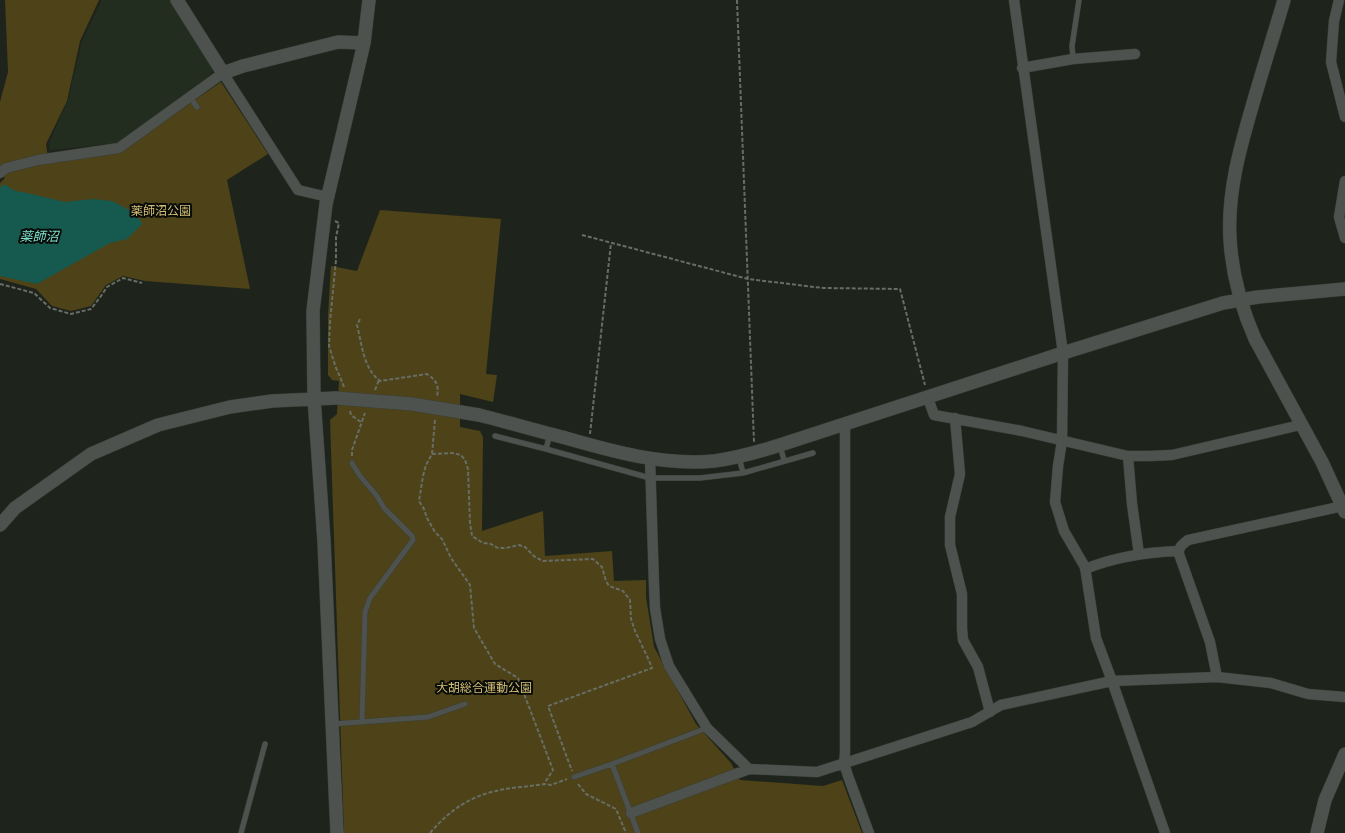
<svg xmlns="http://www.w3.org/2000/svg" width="1345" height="833" font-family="'Varela Round','Noto Sans JP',sans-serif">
  <rect width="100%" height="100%" fill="#1e241b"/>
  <path fill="#232d1f" d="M102,0H171L213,67L211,74L118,143L50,150L49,143L68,100L82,41Z"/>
  <path fill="#4d4218" d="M5,0H99L80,41L67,101L46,144L48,158L122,151L221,82L268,154L227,180L250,289L145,281L123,276L106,285L91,306L71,311L52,306L36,289L0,279V183L5,178L0,174V102L8,72Z
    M380,210L501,219L486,374L497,375L493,402L460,394V427L480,431L483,437L482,531L543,511L545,556L612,551L614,581L646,580V597L654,647L696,724L731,763L740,780L823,786L842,780L862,833H344L330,420L337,414L339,381L332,380L328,375V315L331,266L357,271Z"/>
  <path fill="#16594f" d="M4,184L15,191L27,193L65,202L92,199L112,201L133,212L141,221L142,224L127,239L110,243L37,284L0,276V188Z"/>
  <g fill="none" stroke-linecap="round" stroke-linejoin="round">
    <g stroke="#3b4038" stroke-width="6">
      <path id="service" d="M1073,59L1072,46L1079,0
        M190,97L197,107
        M495,436L546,449L650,478H700L743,473L813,453
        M780,446L784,460
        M546,449L550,434
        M739,457L743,473
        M352,463L360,476L377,496L384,508L412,536L413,540L370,598L365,612L362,722
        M333,724L428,717L465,704
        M612,764L638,833
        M574,777L612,764L707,728
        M241,833L265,744"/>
    </g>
    <g stroke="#3b4038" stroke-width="11">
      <path id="minor" d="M1014,0L1063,353L1062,441L1058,466L1055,502L1064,531L1085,567L1096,638L1112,681L1165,833
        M1339,0L1334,21L1331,62L1345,117
        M1022,68L1073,59L1135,54
        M0,173L6,168L38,160L119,148L223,73L298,190L328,197
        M1345,181L1339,217L1345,238
        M928,398L934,415L1022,431L1128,456H1149L1172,455L1300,425
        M955,418L960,474L950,517V545L962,594V629L963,640L978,667L990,712
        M845,424V753L844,763L848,776L869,833
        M1128,456L1132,504L1139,554
        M650,459L654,585L655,608L660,639L669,666L707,728L749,769
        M1085,569C1115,557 1146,552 1179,551
        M1217,677L1210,642L1179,554C1178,547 1183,544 1188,540L1343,506
        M631,813L749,769L817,772L972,722L1001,705L1112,681L1217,677L1271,683L1308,694L1345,697"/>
    </g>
    <g stroke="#3b4038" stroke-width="14">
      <path id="tertiary" d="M177,0L223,73L243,66L338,42L364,43
        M1284,0C1275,31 1265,62 1256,93C1242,141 1227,189 1230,239C1232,274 1241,307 1255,339L1322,462L1345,512
        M479,415C507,422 534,430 562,437C611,451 662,466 714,461C737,458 758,452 780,445L1063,353L1223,303L1258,297L1345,289
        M0,525L15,508L91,454L158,425L230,407L272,401L336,398
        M337,833L324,541L314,398L313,311L326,204L364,43L369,0
        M1317,833L1325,800L1345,754"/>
    </g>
    <path stroke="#686d65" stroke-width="2" stroke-dasharray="4 2" stroke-linecap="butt" d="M737,0L754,442
      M335,221L339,223L336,237V260L330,322L329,346L336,368L341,379L344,387
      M582,235L748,279L823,288L900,289L925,385
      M0,284L34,293L50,308L71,314L91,309L101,296L107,287L123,278L142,283
      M360,319L357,325C362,344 363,368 380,381L427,374C437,381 439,385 437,397
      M375,390L379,380
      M350,411L351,415L361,422
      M435,420L432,454L426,465L423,476L419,501L424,509L427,518L435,532L442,539L451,558L470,585L474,628L495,664L518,678L553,770L544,784
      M590,434L611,243
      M432,454L452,453L461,455L465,460L468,469L470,523L472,536L483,543L491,544L498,548H506L519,545L525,547L535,557L543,561L593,559L602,567L606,581L609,586L623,591L630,600L631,619L635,631L647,656L652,668L548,706L572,771
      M352,456V450L365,413
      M578,784L586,794L616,809L626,833
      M430,833C448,812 468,797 496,791C512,787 528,787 544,784L551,785L567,779"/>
    <use href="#service" stroke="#4d524f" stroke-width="5"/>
    <use href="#minor" stroke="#4d524f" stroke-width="10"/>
    <use href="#tertiary" stroke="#4d524f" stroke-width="13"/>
    <g stroke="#3b4038" stroke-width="14" stroke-linecap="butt">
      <path id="tertiary-bridge" d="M336,398L412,404L479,415"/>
    </g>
    <use href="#tertiary-bridge" stroke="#4d524f" stroke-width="13"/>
  </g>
  <g text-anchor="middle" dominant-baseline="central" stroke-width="4" stroke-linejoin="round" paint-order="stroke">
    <g font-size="12" fill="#d2be73" stroke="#090c09">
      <text x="161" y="211">薬師沼公園</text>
      <text x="484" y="688">大胡総合運動公園</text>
    </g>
    <g font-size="13" font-style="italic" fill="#7cdfcc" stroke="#090c09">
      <text x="39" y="237">薬師沼</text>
    </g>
  </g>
</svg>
